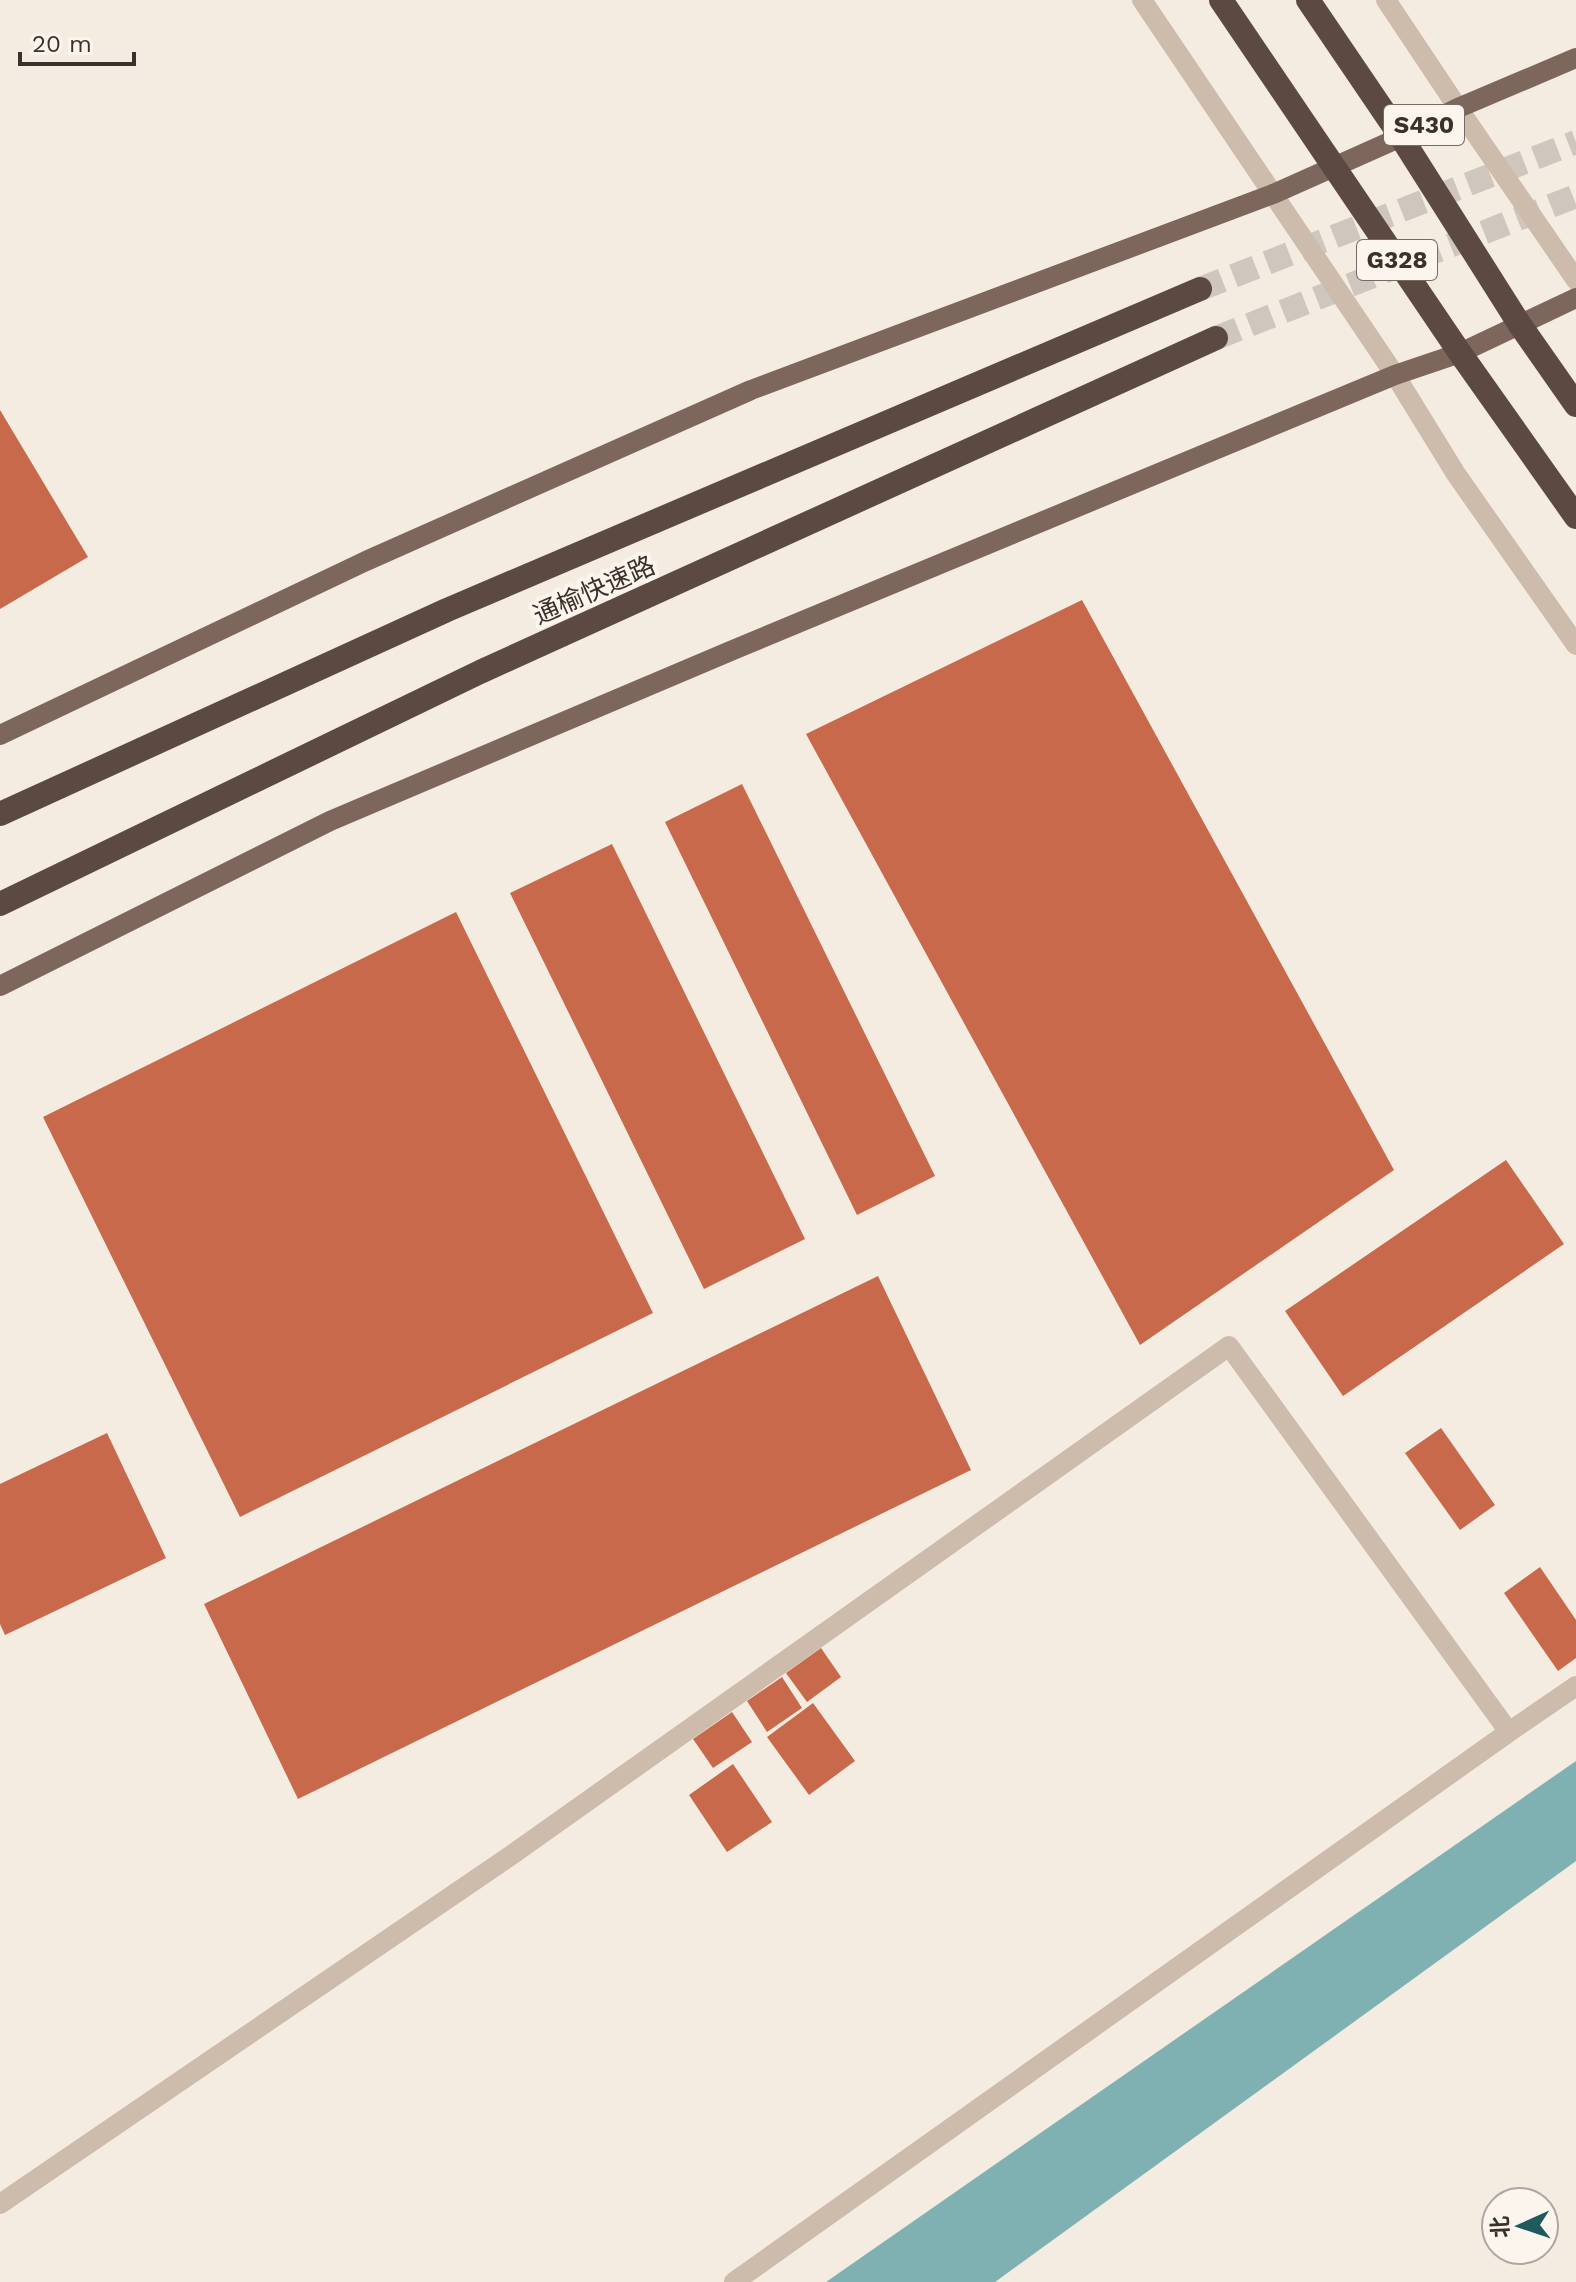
<svg xmlns="http://www.w3.org/2000/svg" width="1576" height="2282" font-family="'Work Sans','Noto Sans SC',sans-serif">
  <rect width="100%" height="100%" fill="#f4ebe1"/>
  <path fill="#7fb0b2" d="M1576,1761V1861L995,2282H826Z"/>
  <path fill="#c8694b" d="M0,410L88,557L0,609Z
    M1082,600L1394,1170L1140,1345L806,734Z
    M742,784L935,1176L857,1215L665,822Z
    M612,844L805,1239L704,1289L510,893Z
    M456,912L653,1313L240,1517L43,1117Z
    M1506,1160L1564,1244L1343,1396L1285,1311Z
    M878,1276L971,1470L298,1799L204,1604Z
    M1441,1428L1495,1505L1460,1530L1405,1453Z
    M107,1433L166,1558L5,1635L0,1624V1484Z
    M1540,1567L1576,1620V1658L1558,1671L1504,1593Z
    M821,1648L841,1677L807,1702L786,1673Z
    M782,1677L802,1708L767,1732L747,1701Z
    M813,1703L855,1761L809,1795L767,1737Z
    M732,1712L752,1742L713,1768L693,1739Z
    M733,1764L772,1822L727,1852L689,1795Z"/>
  <g fill="none" stroke-linecap="round" stroke-linejoin="round">
    <path stroke="#cfc6bd" stroke-width="24" stroke-dasharray="24 12" stroke-linecap="butt" d="M1200,289L1576,142
      M1216,338L1576,196"/>
    <path stroke="#cdbbac" stroke-width="20" d="M1142,0L1395,375L1456,474L1576,645
      M1386,0L1458,108L1576,280
      M0,2204L513,1854L1229,1346L1509,1732L1576,1686
      M734,2282L1509,1732"/>
    <path stroke="#7d675c" stroke-width="20" d="M0,735L366,561L751,390L1273,194L1401,137L1458,108L1576,58
      M0,986L330,821L733,650L1395,375L1460,353L1576,298"/>
    <path stroke="#5c4a42" stroke-width="24" d="M1221,0L1460,353L1576,517
      M1308,0L1401,137L1520,325L1576,405
      M0,814L447,610L1200,289
      M0,904L480,672L1216,338"/>
  </g>
  <g text-anchor="middle" dominant-baseline="central" stroke-width="8" stroke-linejoin="round" paint-order="stroke">
    <g fill="#fbf5ee" stroke="#756b66" stroke-width="2">
      <rect x="1384" y="105" width="80" height="40" rx="6"/>
      <rect x="1357" y="240" width="80" height="40" rx="6"/>
    </g>
    <g font-size="24" font-weight="bold" fill="#3b302b">
      <text x="1424" y="125">S430</text>
      <text x="1397" y="260">G328</text>
    </g>
    <g font-size="26" fill="#3b302b" stroke="#fbf5ee">
      <text transform="translate(594 590) rotate(-24)">通榆快速路</text>
    </g>
  </g>
  <g transform="translate(1520 2226) rotate(267)"><circle r="38" fill="#fbf5ee" stroke="#aea6a0" stroke-width="2"/>
  <path d="M0-6L14 30L0 20L-14 30Z" fill="#1f5a5e"/>
  <text y="-12" font-size="22" font-weight="bold" text-anchor="middle" fill="#3b302b">北</text>
  </g>
  <path d="M20 52v12h114v-12" fill="none" stroke="#3b302b" stroke-width="4"/>
  <text x="32" y="52" font-size="24" fill="#3b302b" stroke="#fbf5ee" stroke-width="6" paint-order="stroke">20 m</text>
</svg>
